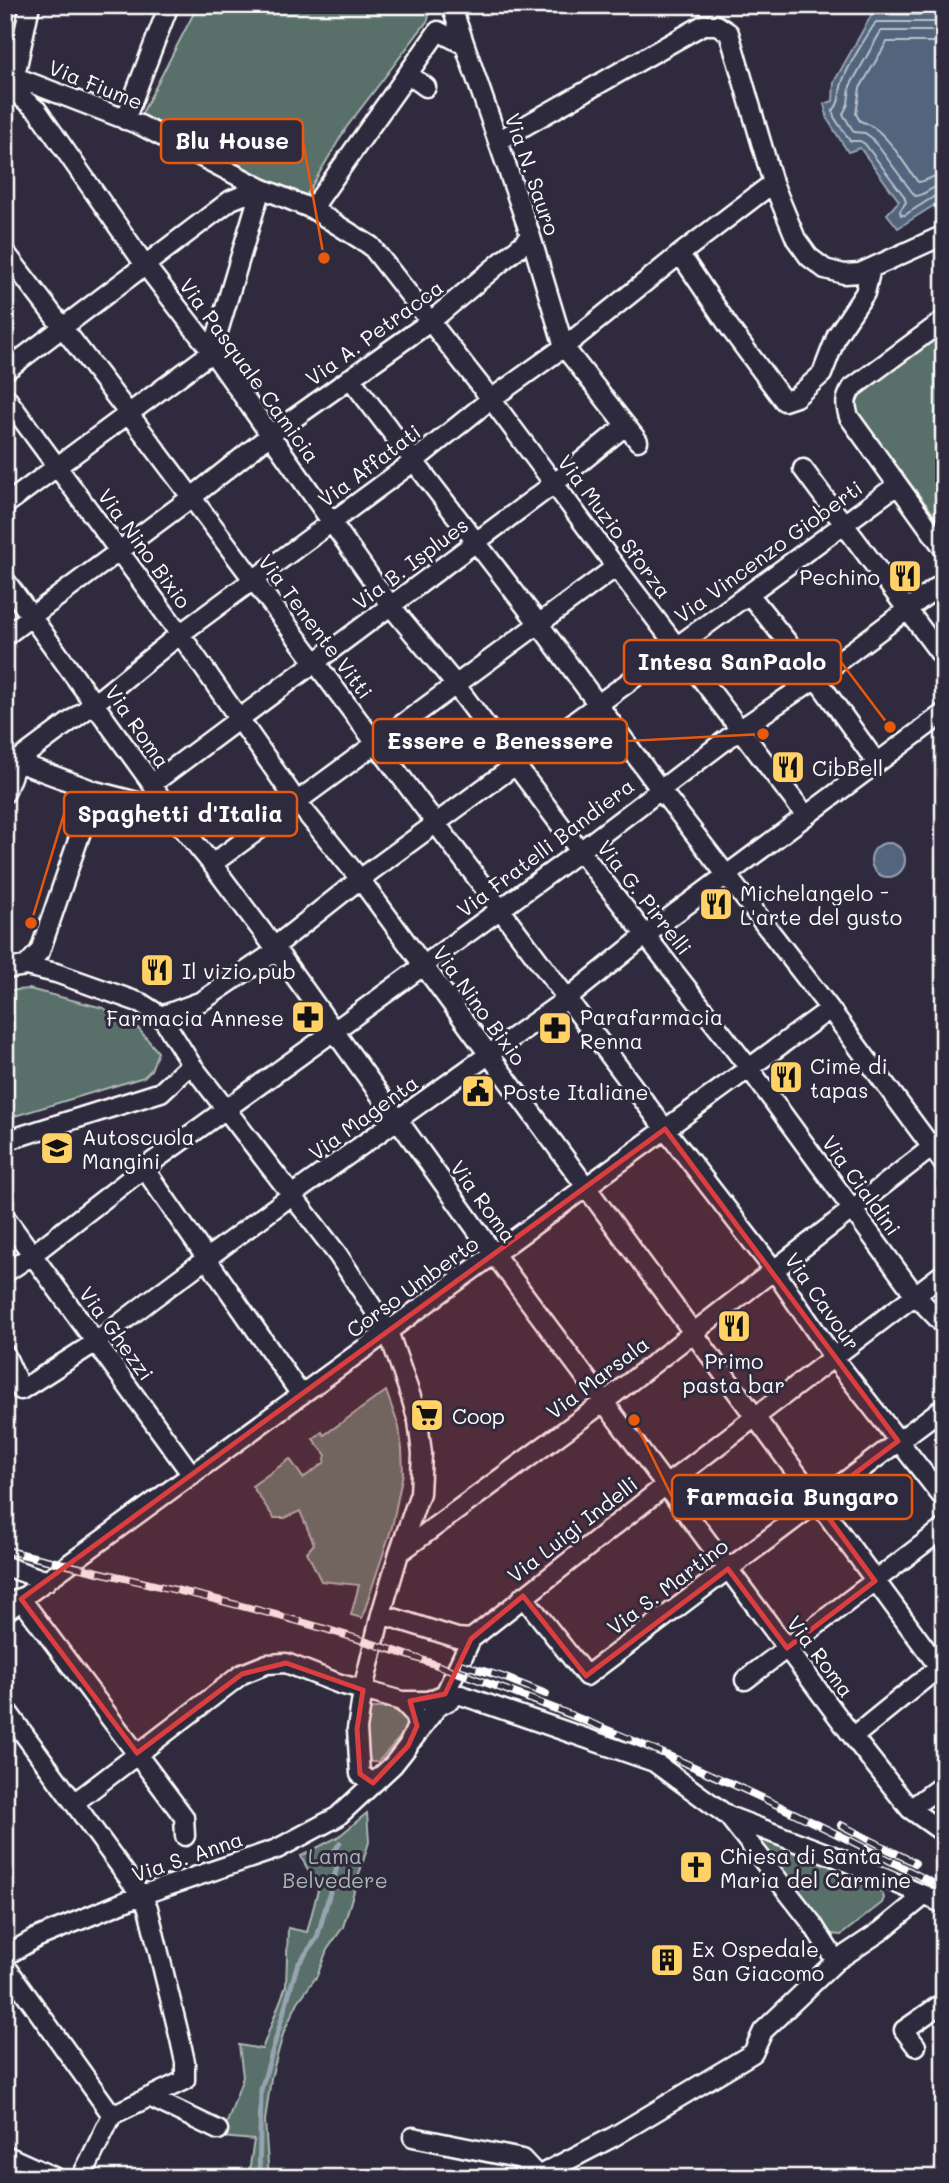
<svg xmlns="http://www.w3.org/2000/svg" width="949" height="2183" font-family="Mali,sans-serif">
  <rect width="100%" height="100%" fill="#2f2a3d"/>
  <filter id="ink" filterUnits="userSpaceOnUse"><feTurbulence type="fractalNoise" baseFrequency=".0143" numOctaves="2"/><feDisplacementMap in="SourceGraphic" scale="14" xChannelSelector="R" yChannelSelector="G"/><feConvolveMatrix kernelMatrix="1 2 1 2 8 2 1 2 1" color-interpolation-filters="sRGB"/></filter>
  <g filter="url(#ink)">
    <path fill="#596f69" stroke="#acb7b4" stroke-width="2" d="M198,5H431L428,20L346,128L304,199L139,119Z
      M940,327L944,333V528L856,412L851,399Z
      M29,989L103,1008L137,1027L158,1052L151,1070L144,1077L5,1119V991Z
      M386,1391L399,1427L402,1449L403,1473L392,1527L362,1618L351,1615L359,1585L321,1581L307,1552L314,1544L300,1511L285,1518H274L252,1486L290,1459L303,1478L324,1463L326,1455L313,1439L322,1432L324,1435Z
      M374,1708H390L408,1717L410,1726L378,1762H370L362,1733L365,1714Z
      M367,1813L369,1842L343,1927L327,1950L317,1976L298,2002L284,2031L271,2078L265,2121L269,2178H248L254,2140L222,2137L243,2077L239,2045L262,2049L286,1986L288,1928L307,1932L318,1890L301,1856L338,1837Z
      M767,1838L781,1842L882,1892L884,1898L882,1903L841,1935L830,1934L758,1843Z"/>
    <path fill="#52657d" stroke="#97a3b1" stroke-width="2" d="M872,14L944,15V199L898,228L887,214L899,201L860,148L848,152L828,120L824,104L833,101L834,82Z
      M871 860a17 17 0 1 1 34 0a17 17 0 1 1-34 0Z"/>
    <g fill="none" stroke-linecap="round" stroke-linejoin="round">
      <path stroke="#bac1cb" stroke-width="2" d="M944,22H876C864,40 851,60 843,80C838,93 842,100 833,111L834,117L850,141H860L865,144L904,196L906,202L900,211L901,215H905L938,194L944,193
        M944,31H881L850,86L848,104L843,114L854,132L865,133L872,138L915,196C925,196 932,185 944,185
        M944,42H887L860,88L856,114L860,121C885,127 902,162 918,182C926,182 934,174 944,174"/>
      <path stroke="#97a3b1" stroke-width="5" d="M259,2178L261,2090L297,1966L317,1938L337,1867L331,1856L340,1843"/>
      <g stroke="#fff" stroke-width="23">
        <path id="minor" d="M451,5L531,237L564,347L638,441
          M5,73L140,125L261,188L312,209L371,246L491,399L616,567L806,816
          M408,74L426,87
          M15,76L30,5
          M5,84L37,110L145,265L212,352L390,605L451,679L580,851L749,1068L915,1295L944,1325
          M125,120L169,5
          M498,141L703,25H717L729,33L773,183L796,239L809,257L825,269L844,274L860,273L944,235
          M312,209L438,31L463,44
          M5,252L129,414L665,1129L774,1270L833,1357L944,1499
          M680,254L732,331L784,401L796,397L822,374L837,335L865,293L871,268
          M944,320L852,388C845,399 845,405 849,417L944,549
          M5,371L231,200L261,188
          M350,378L539,624L660,789L830,1009L944,1164
          M5,396L180,634L297,802L360,879L944,1674
          M803,469L944,659
          M5,505L212,352L261,188
          M5,580L152,784L168,810L212,864L274,947L494,1254L853,1737L910,1809L944,1833
          M749,594L816,678L877,763
          M5,636L192,497L269,436L431,321L531,237
          M9,759L95,791L168,810
          M152,784L555,483L625,426
          M5,793L17,761L95,703L180,634L413,462L491,399L564,347L680,254L773,183
          M212,864L616,567
          M274,947L360,879L897,485
          M26,966L40,951L95,791
          M5,969L26,966L56,973L141,1003L161,1016L191,1064L161,1092L5,1141
          M161,1016L202,1001L276,951
          M191,1064L338,1255L388,1331L411,1397L418,1421L422,1454L420,1493L399,1553
          M144,1168L301,1395
          M5,1217L192,1475
          M5,1273L32,1255L144,1168L334,1031L580,851L739,730L816,678L944,582
          M5,1354L21,1390L96,1342L152,1299L292,1195L568,998L646,935L944,713
          M5,1566L47,1581
          M523,1596L586,1676L944,1407
          M381,1614L457,1638L471,1639L666,1485L944,1273
          M745,1680L944,1528
          M445,1694L461,1695L654,1762L728,1816L836,1857L944,1904
          M402,1701H428L445,1694L471,1639
          M5,1708L141,1895L148,1908L180,2039L185,2062V2080L112,2115L5,1965
          M853,1737L944,1663
          M413,1739L437,1707L452,1699
          M74,1803L242,1674L267,1664L286,1663L340,1684L363,1690L381,1614L399,1553L604,1402L944,1138
          M910,1809L944,1784
          M728,1816L811,1922L836,1961
          M185,1836L184,1817L21,1599L830,1009
          M5,1956L36,1938L141,1895L277,1849L337,1817L393,1765L408,1746L417,1726L414,1714L402,1701L363,1690L357,1729L360,1774L373,1783
          M916,2046L904,2030L944,2002
          M149,2097L218,2130
          M413,2137L522,2159L537,2175
          M5,2155L56,2178
          M81,2178L112,2115
          M534,2178L613,2137L753,2053L763,2031L836,1961L881,1931L925,1895"/>
      </g>
      <g stroke="#fff" stroke-width="26">
        <path id="tertiary" d="M5,1610L21,1599"/>
      </g>
      <use href="#minor" stroke="#2f2a3d" stroke-width="18"/>
      <use href="#tertiary" stroke="#2f2a3d" stroke-width="21"/>
      <g stroke="#fff" stroke-width="8">
        <path id="rail" d="M5,1550C118,1578 233,1600 345,1635C553,1699 752,1787 944,1889
          M461,1664L503,1677L546,1694
          M841,1825L915,1863"/>
      </g>
      <use href="#rail" stroke="#2f2a3d" stroke-width="5" stroke-dasharray="16" stroke-linecap="butt"/>
    </g>
  </g>
  <path fill="#da3e3e" fill-opacity="0.2" stroke="#da3e3e" stroke-width="5" stroke-linejoin="round" d="M665,1129L898,1441L817,1502L875,1581L787,1648L728,1569L586,1676L523,1596L471,1639L445,1694L410,1701L417,1726L408,1746L373,1783L360,1774L357,1729L363,1690L286,1663L242,1674L137,1753L21,1599Z"/>
  <defs>
    <g id="restaurant-square" transform="scale(1.75)"><rect x="-9" y="-9" width="18" height="18" rx="4" fill="#ffd166" stroke="#2f2a3d"/><path d="M-5-6h1v4h1v-4h1v4h1v-4h1v5L-1.5 .5V6h-2V.5L-5-1ZM5-6V6H3V1.5H1.5Q1.5-4 5-6Z" fill="#111"/></g>
    <g id="pharmacy-square" transform="scale(1.75)"><rect x="-9" y="-9" width="18" height="18" rx="4" fill="#ffd166" stroke="#2f2a3d"/><path d="M-2-6h4v4h4v4h-4v4h-4v-4h-4v-4h4Z" fill="#111"/></g>
    <g id="civic-square" transform="scale(1.75)"><rect x="-9" y="-9" width="18" height="18" rx="4" fill="#ffd166" stroke="#2f2a3d"/><path d="M-.6-6.5H3V-4.5H.6V-3L4-1V1h2V6H-6V1h2V-1L-.6-3ZM-1.2 2.5V6h2.4V2.5Z" fill="#111"/></g>
    <g id="school-square" transform="scale(1.75)"><rect x="-9" y="-9" width="18" height="18" rx="4" fill="#ffd166" stroke="#2f2a3d"/><path d="M0-5L7-2L0 1L-7-2ZM-4 1L0 2.5L4 1V4Q0 6-4 4Z" fill="#111"/></g>
    <g id="supermarket-square" transform="scale(1.75)"><rect x="-9" y="-9" width="18" height="18" rx="4" fill="#ffd166" stroke="#2f2a3d"/><path d="M-6-5.5h2.5l.6 2H6L4.5 2H-2.5L-4.4-4H-6ZM-1.5 3.2a1.3 1.3 0 1 0 .1 0ZM3 3.2a1.3 1.3 0 1 0 .1 0Z" fill="#111"/></g>
    <g id="church-square" transform="scale(1.75)"><rect x="-9" y="-9" width="18" height="18" rx="4" fill="#ffd166" stroke="#2f2a3d"/><path d="M-1.2-6h2.4v3.5h3.3v2.4h-3.3V6h-2.4V-.1h-3.3v-2.4h3.3Z" fill="#111"/></g>
    <g id="building-square" transform="scale(1.75)"><rect x="-9" y="-9" width="18" height="18" rx="4" fill="#ffd166" stroke="#2f2a3d"/><path d="M-4-6H4V6H1V3H-1V6H-4ZM-2.5-4.3h1.7v1.8h-1.7ZM.8-4.3h1.7v1.8H.8ZM-2.5-1h1.7V.8h-1.7ZM.8-1h1.7V.8H.8Z" fill="#111"/></g>
  </defs>
  <g fill-rule="evenodd">
    <use href="#restaurant-square" x="905" y="576"/>
    <use href="#restaurant-square" x="788" y="767"/>
    <use href="#restaurant-square" x="716" y="904"/>
    <use href="#restaurant-square" x="157" y="970"/>
    <use href="#pharmacy-square" x="308" y="1017"/>
    <use href="#pharmacy-square" x="555" y="1028"/>
    <use href="#restaurant-square" x="786" y="1077"/>
    <use href="#civic-square" x="478" y="1091"/>
    <use href="#school-square" x="57" y="1148"/>
    <use href="#restaurant-square" x="734" y="1326"/>
    <use href="#supermarket-square" x="427" y="1415"/>
    <use href="#church-square" x="696" y="1867"/>
    <use href="#building-square" x="667" y="1960"/>
  </g>
  <g text-anchor="middle" dominant-baseline="central" stroke-width="6" stroke-linejoin="round" paint-order="stroke">
    <g font-size="21" fill="#fff" stroke="#2f2a3d">
      <text transform="translate(96 84) rotate(22)">Via Fiume</text>
      <text transform="translate(533 174) rotate(71)">Via N. Sauro</text>
      <text transform="translate(374 332) rotate(-36)">Via A. Petracca</text>
      <text transform="translate(250 370) rotate(54)">Via Pasquale Camicia</text>
      <text transform="translate(369 465) rotate(-37)">Via Affatati</text>
      <text transform="translate(615 526) rotate(53)">Via Muzio Sforza</text>
      <text transform="translate(145 548) rotate(54)">Via Nino Bixio</text>
      <text transform="translate(768 551) rotate(-36)">Via Vincenzo Gioberti</text>
      <text transform="translate(410 563) rotate(-37)">Via B. Isplues</text>
      <text transform="translate(316 626) rotate(53)">Via Tenente Vitti</text>
      <text transform="translate(138 726) rotate(55)">Via Roma</text>
      <text transform="translate(545 847) rotate(-37)">Via Fratelli Bandiera</text>
      <text transform="translate(645 897) rotate(52)">Via G. Pirrelli</text>
      <text transform="translate(480 1005) rotate(54)">Via Nino Bixio</text>
      <text transform="translate(363 1117) rotate(-36)">Via Magenta</text>
      <text transform="translate(862 1185) rotate(54)">Via Cialdini</text>
      <text transform="translate(484 1201) rotate(54)">Via Roma</text>
      <text transform="translate(412 1286) rotate(-36)">Corso Umberto</text>
      <text transform="translate(823 1301) rotate(55)">Via Cavour</text>
      <text transform="translate(117 1333) rotate(54)">Via Ghezzi</text>
      <text transform="translate(597 1377) rotate(-37)">Via Marsala</text>
      <text transform="translate(572 1529) rotate(-38)">Via Luigi Indelli</text>
      <text transform="translate(667 1586) rotate(-37)">Via S. Martino</text>
      <text transform="translate(821 1656) rotate(53)">Via Roma</text>
      <text transform="translate(187 1856) rotate(-19)">Via S. Anna</text>
    </g>
    <g font-size="21" fill="#fff" stroke="#2f2a3d" text-anchor="start">
      <text x="880" y="576" text-anchor="end">Pechino</text>
      <text x="812" y="767">CibBell</text>
      <text x="740" y="892">Michelangelo -<tspan x="740" dy="24">L'arte del gusto</tspan></text>
      <text x="182" y="970">Il vizio pub</text>
      <text x="580" y="1016">Parafarmacia<tspan x="580" dy="24">Renna</tspan></text>
      <text x="284" y="1017" text-anchor="end">Farmacia Annese</text>
      <text x="810" y="1065">Cime di<tspan x="810" dy="24">tapas</tspan></text>
      <text x="503" y="1091">Poste Italiane</text>
      <text x="82" y="1136">Autoscuola<tspan x="82" dy="24">Mangini</tspan></text>
      <text x="734" y="1360" text-anchor="middle">Primo<tspan x="734" dy="24">pasta bar</tspan></text>
      <text x="452" y="1415">Coop</text>
      <text x="720" y="1855">Chiesa di Santa<tspan x="720" dy="24">Maria del Carmine</tspan></text>
      <text x="692" y="1948">Ex Ospedale<tspan x="692" dy="24">San Giacomo</tspan></text>
    </g>
    <g font-size="21" fill="#acb7b4" stroke="#2f2a3d">
      <text x="335" y="1855">Lama<tspan x="335" dy="24">Belvedere</tspan></text>
    </g>
  </g>
  <path fill="none" stroke="#e8590c" stroke-width="2.5" d="M324 258L303 141M890 727L841 662M763 734L627 741M31 923L64 814M634 1420L672 1497"/>
  <g fill="#e8590c" stroke="#2f2a3d" stroke-width="2.5">
    <circle cx="324" cy="258" r="7"/>
    <circle cx="890" cy="727" r="7"/>
    <circle cx="763" cy="734" r="7"/>
    <circle cx="31" cy="923" r="7"/>
    <circle cx="634" cy="1420" r="7"/>
  </g>
  <g fill="#2f2a3d" stroke="#e8590c" stroke-width="2.5">
    <rect x="161" y="119" width="142" height="44" rx="7"/>
    <rect x="624" y="640" width="217" height="44" rx="7"/>
    <rect x="373" y="719" width="254" height="44" rx="7"/>
    <rect x="64" y="792" width="233" height="44" rx="7"/>
    <rect x="672" y="1475" width="240" height="44" rx="7"/>
  </g>
  <g font-size="23" text-anchor="middle" font-weight="bold" fill="#fff">
    <text x="232" y="149">Blu House</text>
    <text x="732" y="670">Intesa SanPaolo</text>
    <text x="500" y="749">Essere e Benessere</text>
    <text x="180" y="822">Spaghetti d'Italia</text>
    <text x="792" y="1505">Farmacia Bungaro</text>
  </g>
  <rect width="949" height="2183" fill="none" stroke="#2f2a3d" stroke-width="28"/>
  <rect x="14" y="14" width="921" height="2155" fill="none" stroke="#fff" stroke-width="2.5" filter="url(#ink)"/>
</svg>
